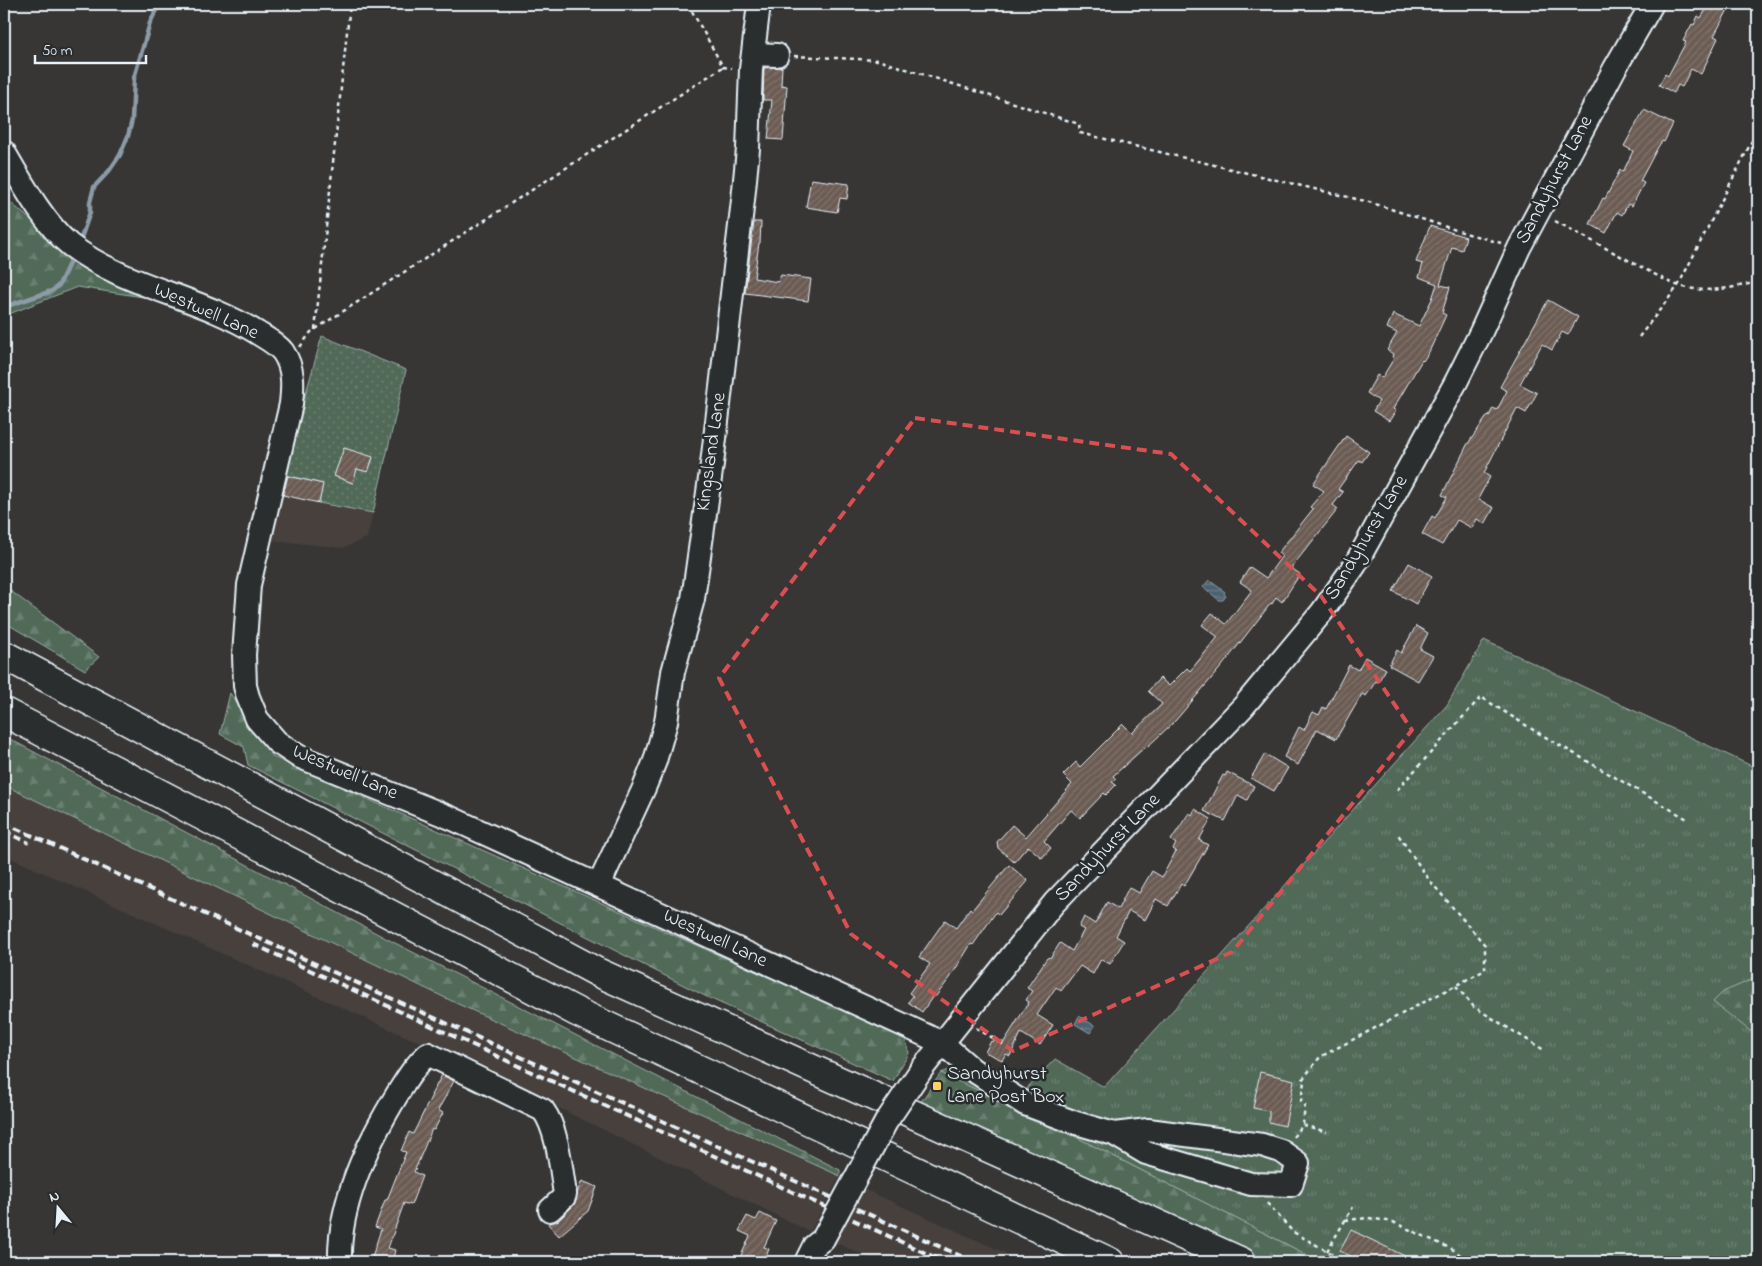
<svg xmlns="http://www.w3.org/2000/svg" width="1762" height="1266" font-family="'Indie Flower',sans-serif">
  <defs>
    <pattern id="grass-tufts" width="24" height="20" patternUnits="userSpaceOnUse" patternTransform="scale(1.25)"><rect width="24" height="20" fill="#516a59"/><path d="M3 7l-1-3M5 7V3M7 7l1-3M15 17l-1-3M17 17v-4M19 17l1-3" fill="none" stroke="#6a8072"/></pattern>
    <pattern id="forest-firs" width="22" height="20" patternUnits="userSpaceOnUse" patternTransform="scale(1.25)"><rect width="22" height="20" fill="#516a59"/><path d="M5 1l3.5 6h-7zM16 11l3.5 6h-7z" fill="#6a8072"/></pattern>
    <pattern id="park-dots" width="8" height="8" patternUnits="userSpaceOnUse" patternTransform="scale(1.25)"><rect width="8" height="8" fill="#516a59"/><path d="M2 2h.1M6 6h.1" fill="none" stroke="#6a8072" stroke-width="1.8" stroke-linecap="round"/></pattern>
    <pattern id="water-rules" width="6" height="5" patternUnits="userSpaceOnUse" patternTransform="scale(1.25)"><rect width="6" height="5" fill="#4e6271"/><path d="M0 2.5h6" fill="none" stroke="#687986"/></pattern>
    <pattern id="building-hatch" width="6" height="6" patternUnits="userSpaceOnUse" patternTransform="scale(1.25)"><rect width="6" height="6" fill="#6b5b53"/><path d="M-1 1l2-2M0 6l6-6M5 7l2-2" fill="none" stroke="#80736c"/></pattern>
  </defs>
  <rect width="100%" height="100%" fill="#373635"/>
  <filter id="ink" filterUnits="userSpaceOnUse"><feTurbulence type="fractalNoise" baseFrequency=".02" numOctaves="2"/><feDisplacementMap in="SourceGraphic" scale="10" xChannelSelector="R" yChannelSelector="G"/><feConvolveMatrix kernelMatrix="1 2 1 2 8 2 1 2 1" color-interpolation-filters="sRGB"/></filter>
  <g filter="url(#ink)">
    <path fill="#47413e" d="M278,494L373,513L367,538L343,548L270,540Z
      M4,785L458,1004L840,1176L810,1232L442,1050L407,1037L4,855Z
      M864,1189L1025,1262H879L834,1242Z"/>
    <path fill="url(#grass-tufts)" stroke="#9caea8" d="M1484,640L1758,769V1262H1321L1068,1133L941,1073L973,1060L1023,1092L1055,1059L1104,1087L1447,705Z"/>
    <path fill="url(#forest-firs)" stroke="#9caea8" d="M4,197L79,261L143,297L77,287L4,316Z
      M4,586L99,657L85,670L4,622Z
      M230,693L273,757L905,1038L909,1053L893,1081L709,998L248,765L244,747L220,734Z
      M4,736L395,943L840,1170V1176L458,1004L4,785Z
      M1758,977V1032L1750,1031L1713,1002L1723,992Z
      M941,1073L1068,1133L1321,1262H1258L920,1103Z"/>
    <path fill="url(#park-dots)" stroke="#9caea8" fill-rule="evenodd" d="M322,336L406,370L373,513L319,503L323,484L283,474ZM344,448L373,458L368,472L357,469L352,483L334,476Z"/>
    <path fill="url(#water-rules)" stroke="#8c9ba7" d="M1209,580L1225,592L1224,594L1226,596L1223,600H1219L1203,587Z
      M1079,1016L1095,1026L1090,1033L1075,1024Z"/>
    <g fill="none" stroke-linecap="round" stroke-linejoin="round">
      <path stroke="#8c9ba7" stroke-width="4.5" d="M79,244L90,212V202L94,187L109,171L120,155L128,136L132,120L134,78L150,23L159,4
        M4,307L52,291L59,285L73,255"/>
    </g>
    <path fill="url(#building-hatch)" stroke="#e8f1f8" d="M1709,4H1731L1714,36L1718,38L1701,74L1691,69L1682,87L1678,85L1674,93L1659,85L1665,74L1668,76L1686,42L1683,41L1692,24L1694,25L1698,16L1701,18Z
      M782,67L781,85L787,86L783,140L768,139L772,100H763L764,68Z
      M1644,110L1673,124L1664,142L1662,141L1658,147L1640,181L1644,183L1632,206L1628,204L1622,215L1617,212L1606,233L1590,224L1603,198L1605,199L1620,170L1623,172L1633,151L1624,146Z
      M811,179L849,184L847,199L840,198L837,212L806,207Z
      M754,222H761L760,243H759L754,278L778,282L781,275L811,279L808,301L745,293Z
      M1430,226L1466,237L1462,250L1452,247L1440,285L1450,287L1442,313L1446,315L1429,352L1423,361L1422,360L1393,409L1396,411L1389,421L1373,411L1379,401L1367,393L1377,375L1382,378L1394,358L1392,357L1393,354L1387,350L1397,333L1387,328L1393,314L1419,326L1432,299L1437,284L1419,277L1423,264L1416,262Z
      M1548,300L1578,317L1568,335L1562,332L1552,350L1542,344L1520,384L1537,393L1526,413L1517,408L1484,473L1490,477L1478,499L1494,508L1485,524L1477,519L1472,528L1457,520L1442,545L1422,534L1432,516L1435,518L1447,497L1442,495L1467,445L1488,415L1489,416L1493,408L1497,410L1507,391L1500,387Z
      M1346,436L1369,452L1362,462L1359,460L1338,489L1343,492L1333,505L1338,509L1291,568L1300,574L1282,602L1276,597L1272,604L1271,603L1222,666L1175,721L1146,748L1145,747L1113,776L1116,779L1112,782L1116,785L1106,795L1104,793L1080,818L1071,810L1044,841L1051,848L1042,858L1028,846L1014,862L998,848L997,842L1012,825L1026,837L1072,784L1063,775L1076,762L1080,767L1123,724L1132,733L1162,704L1148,691L1160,678L1169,686L1187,668L1190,671L1218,637L1202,625L1212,613L1226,624L1252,590L1240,582L1250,567L1266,578L1282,556L1278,553L1313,509L1310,507L1324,491L1313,484Z
      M344,448L373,457L368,472L357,469L353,483L334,476Z
      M288,476L323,484L319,503L283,495Z
      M1409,563L1432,576L1416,604L1393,591Z
      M1416,626L1428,633L1420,649L1433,656L1418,681L1389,665L1397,650L1401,653Z
      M1365,657L1386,669L1378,682L1376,681L1366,696L1362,694L1336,739L1317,729L1298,765L1284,757L1299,727L1304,730L1313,712L1319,715L1323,707L1326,709L1349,665L1358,670Z
      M1265,754L1288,768L1274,791L1251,778Z
      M1227,772L1254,786L1247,800L1238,795L1225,821L1204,811L1223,775L1225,776Z
      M1195,809L1211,819L1199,840L1208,845L1184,886L1181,884L1168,906L1156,899L1145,920L1129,911L1116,936L1124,941L1110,964L1101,959L1093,974L1080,966L1061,991L1056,987L1037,1015L1053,1025L1040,1045L1021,1033L1010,1056L1006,1054L1002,1060L985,1052L991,1041L993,1042L994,1040L1002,1045L1029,1002L1026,1000L1032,991L1027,988L1047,958L1051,957L1060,943L1072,951L1084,930L1079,927L1084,917L1095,924L1107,902L1118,909L1129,887L1139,893L1152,871L1162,877L1176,851L1173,849L1176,844L1171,840L1189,813L1192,815Z
      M1009,865L1028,881L999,915L996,912L973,945L971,944L950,978L936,996H933L922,1012L908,1002L913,996L909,993L930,964L919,957L945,920L956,928L970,908L972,910Z
      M1260,1072L1294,1080L1285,1126L1269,1122V1111L1253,1108Z
      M442,1075L454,1081L438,1110L443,1113L434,1130L432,1129L414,1172L422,1176L411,1205L404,1203L388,1248L395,1250L392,1262L372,1257L381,1229L375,1227L385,1200H387L406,1152L401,1151L409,1132L413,1134L432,1095H431Z
      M582,1181L597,1187L588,1211L559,1236L548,1224L559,1220L573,1206L576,1201L578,1190Z
      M760,1213L776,1221L764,1247L769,1249L764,1262H738L750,1236L739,1231L747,1216L756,1220Z
      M1351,1230L1417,1262H1363L1340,1251Z"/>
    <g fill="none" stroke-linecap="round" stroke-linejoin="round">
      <g stroke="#e8f1f8" stroke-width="26">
        <path id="minor" d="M753,54L777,55
          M4,152C21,181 44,224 70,245C125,287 198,296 256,332C265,338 276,343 283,352C294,368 293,386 291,404L249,585L244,655L245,686L248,697L257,719L277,742L298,756L451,818L910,1028L942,1043L973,1070L1025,1104L1073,1122L1114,1134L1146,1153L1251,1184L1291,1185L1298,1163L1281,1151L1262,1145L1148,1130L1114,1134
          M599,885L644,788L655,761L666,722L673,672L693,599L712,464L743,200L748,149L751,69L759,4
          M921,1070L1054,903L1243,707L1322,612L1355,565L1456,382L1481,332L1519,248L1615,68L1652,4
          M340,1262C338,1203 368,1142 398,1093C407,1079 415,1065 428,1054L543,1110C558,1130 561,1169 565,1194L564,1197L550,1210
          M806,1262L814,1246L823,1239"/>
      </g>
      <g stroke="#e8f1f8" stroke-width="31">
        <path id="highway" d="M4,655L597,972L1242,1262
          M4,712L577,1012L1110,1262"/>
      </g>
      <path stroke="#e8f1f8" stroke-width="2.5" stroke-dasharray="4 4" stroke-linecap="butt" d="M688,4L723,67L732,68
        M794,56L878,60L1079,124L1080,133L1369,202L1465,233L1501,243
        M1555,221L1671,283C1702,295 1726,289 1758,282
        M315,330L350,4
        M1639,337L1678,286L1758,129
        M300,347L311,332L723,67
        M1397,790L1481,697L1535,731L1689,820
        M1456,986L1474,1007L1544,1050
        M976,1028L993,1038L992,1041
        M993,1038L1003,1043
        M1303,1125L1327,1132
        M1293,1137L1303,1125L1305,1105L1301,1101L1304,1082L1302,1080L1320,1057L1485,970V945L1430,881L1397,833
        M1267,1203L1293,1232L1347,1262
        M1345,1220L1369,1218L1393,1222L1456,1251L1467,1262
        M1327,1251L1353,1207"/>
      <use href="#minor" stroke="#2a2d2e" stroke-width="22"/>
      <use href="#highway" stroke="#2a2d2e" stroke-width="28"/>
      <path stroke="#e8f1f8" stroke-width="4" stroke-dasharray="8 4" stroke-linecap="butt" d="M4,823L974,1262
        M4,831L29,843
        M253,944L945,1262"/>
      <g stroke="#e8f1f8" stroke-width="26" stroke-linecap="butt">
        <path id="minor-bridge" d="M823,1239L886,1122L921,1070"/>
      </g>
      <use href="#minor-bridge" stroke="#2a2d2e" stroke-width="22"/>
    </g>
  </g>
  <path fill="none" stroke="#da5052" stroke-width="4" stroke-dasharray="10 6" stroke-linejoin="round" d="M915,418L1171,454L1321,596L1412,730L1232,952L1013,1051L851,934L719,678Z"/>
  <rect fill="#ffd166" stroke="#2a2d2e" stroke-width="2" x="932" y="1081" width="10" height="10" rx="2.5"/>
  <g text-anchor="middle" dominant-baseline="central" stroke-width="5" stroke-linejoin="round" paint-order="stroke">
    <g font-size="20" fill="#e8f1f8" stroke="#2a2d2e">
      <text transform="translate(1555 180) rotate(-62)">Sandyhurst Lane</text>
      <text transform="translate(206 312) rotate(24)">Westwell Lane</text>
      <text transform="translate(712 452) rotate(-82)">Kingsland Lane</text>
      <text transform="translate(1367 538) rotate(-59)">Sandyhurst Lane</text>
      <text transform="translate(345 773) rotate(23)">Westwell Lane</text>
      <text transform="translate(1108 848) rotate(-46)">Sandyhurst Lane</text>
      <text transform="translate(715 939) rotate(25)">Westwell Lane</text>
    </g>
    <g font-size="20" fill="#e8f1f8" stroke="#2a2d2e" text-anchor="start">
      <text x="947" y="1074">Sandyhurst<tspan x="947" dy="23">Lane Post Box</tspan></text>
    </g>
  </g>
  <rect width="1762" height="1266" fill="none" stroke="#2a2d2e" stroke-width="20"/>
  <rect x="10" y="10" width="1742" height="1246" fill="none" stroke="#e8f1f8" stroke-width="2" filter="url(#ink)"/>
  <g transform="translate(58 1208) rotate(342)" stroke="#2a2d2e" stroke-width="4" paint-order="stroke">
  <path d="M0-4L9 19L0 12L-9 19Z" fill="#e8f1f8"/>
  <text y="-8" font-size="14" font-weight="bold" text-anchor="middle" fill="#e8f1f8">N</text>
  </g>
  <path d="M35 55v8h111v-8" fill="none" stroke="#e8f1f8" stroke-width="2.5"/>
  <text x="42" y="55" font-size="15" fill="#e8f1f8" stroke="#2a2d2e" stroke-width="4" paint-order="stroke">50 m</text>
</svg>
